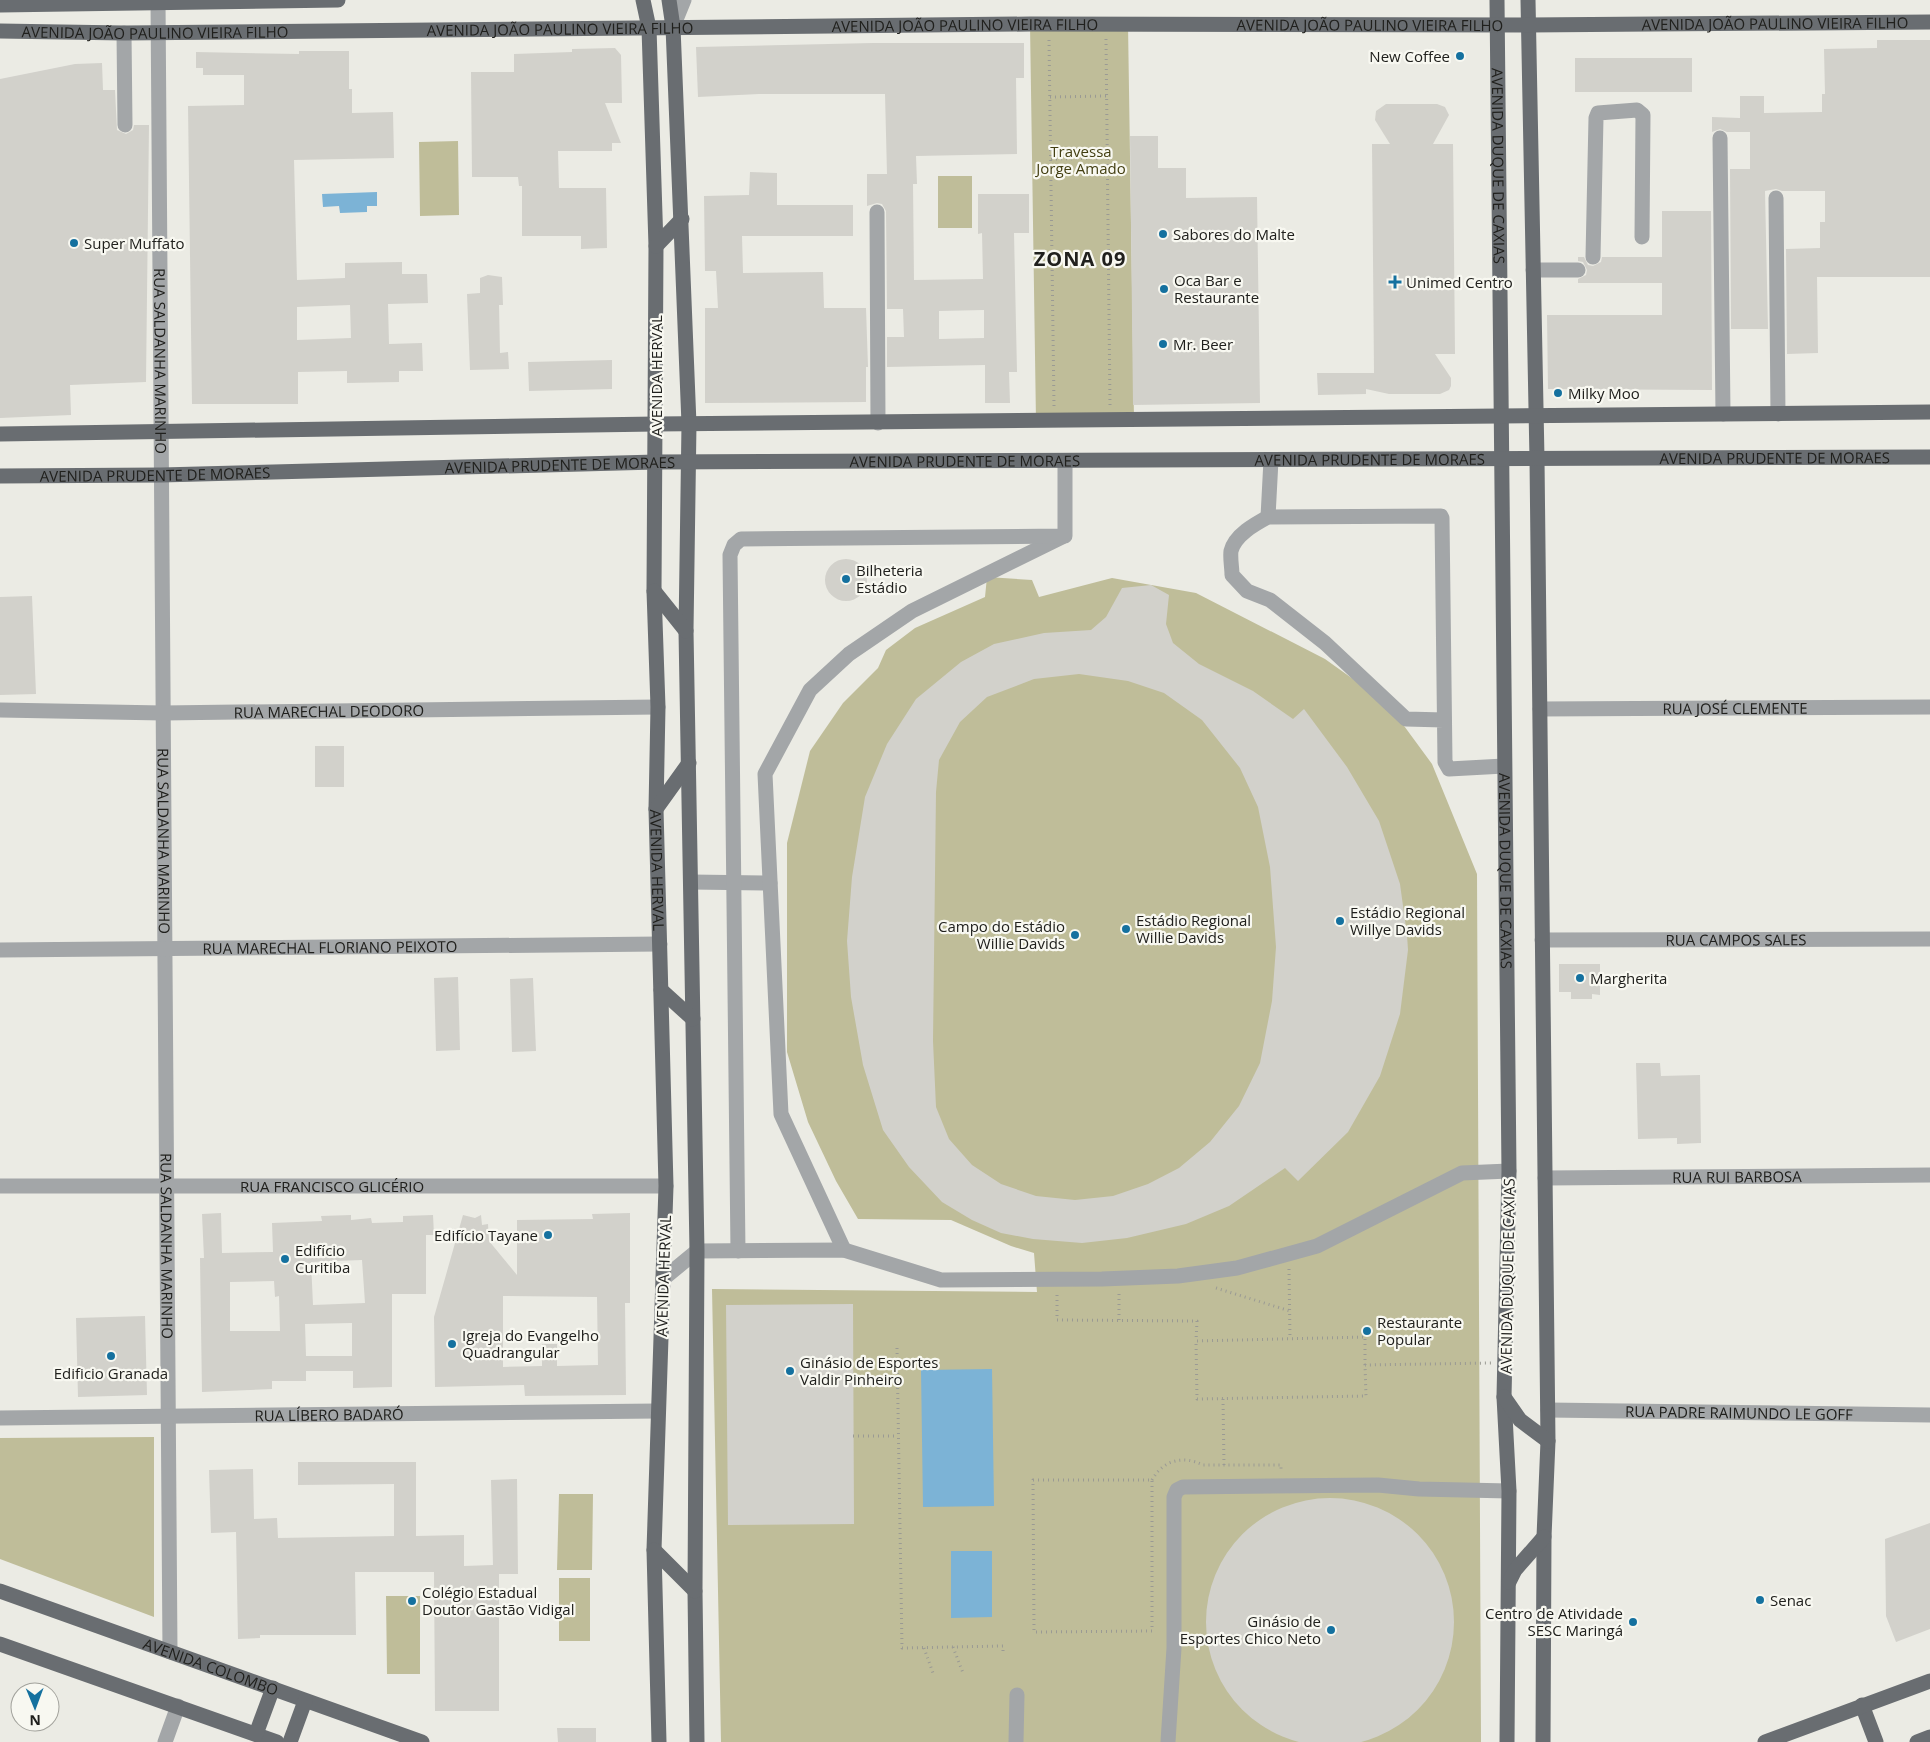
<svg xmlns="http://www.w3.org/2000/svg" width="1930" height="1742" font-family="'Open Sans',sans-serif">
  <rect width="100%" height="100%" fill="#ebebe4"/>
  <path fill="#bfbd99" d="M1030,24H1128L1134,420L1036,421Z
    M458,141L459,215L420,216L419,142Z
    M938,176H972V228H938Z
    M987,577L1032,580L1039,597L1112,578L1196,593L1325,659L1388,704L1432,764L1477,874L1481,1742H721L712,1289L1037,1292L1034,1253L1011,1246L951,1220L858,1219L836,1181L808,1122L787,1052V843L810,751L843,703L878,668L886,650L915,628L985,597Z
    M154,1437V1617L0,1559V1438Z
    M559,1494H593L592,1570H557Z
    M559,1578H590V1641H559Z
    M386,1596H420V1674H387Z"/>
  <path fill="#7cb3d6" d="M377,192V206H367V212L340,213L339,206L323,207L322,194Z
    M992,1369L994,1506L923,1507L921,1370Z
    M951,1551H992V1617L951,1618Z"/>
  <path fill="#d2d1cb" fill-rule="evenodd" d="M1877,40H1930V277H1817L1818,353L1787,354L1786,249L1820,248V222H1825V191H1782L1776,189L1765,191L1768,329H1731L1730,169H1750V132H1727L1720,129L1712,132V117L1740,118V96H1764V113L1822,112V94H1825L1824,49L1877,48Z
    M873,43H1024V78H1016L1017,154L916,156L917,184H913L914,280L983,279L982,233L978,234V194H1029V233H1014L1017,372H1009L1010,403H985V365L887,367V337H904L903,309H887L886,211L882,204L877,203L867,206V174H887L885,94H759L698,97L696,47ZM984,310V338L939,339V311Z
    M615,48L621,55L622,103H605L621,143H612V151H558L559,188H606L607,248L581,249V236H522V186H519L518,177H472L471,72H514V54L572,52V49Z
    M299,51H349V89H352V113L393,112L394,158L294,160L297,280L345,278V263L402,262V274H427L428,303L388,304L389,344L422,343L423,371H399V382L347,383V371L298,372V404H192L188,106L244,105V75H203V68H196V52L299,54ZM350,305L351,338L297,340V307Z
    M1575,58H1692V92H1575Z
    M102,63L103,90H115L117,130L126,134L133,130L134,125H149L146,382L70,385L71,415L0,418V79L75,64Z
    M1437,104L1445,107L1449,115L1433,144H1453L1455,354H1435L1451,378V386L1449,390L1440,394H1389L1366,389V394L1318,395L1317,373H1374L1372,144H1390L1375,120L1376,111L1386,104Z
    M1130,136H1158V168H1186V198L1257,197L1260,403L1133,405Z
    M750,172L777,173V205H853V236H742L743,273L823,272L824,308H866L868,367H866V402L705,403V308H718L716,271H705L704,196L749,195Z
    M1662,211H1711L1712,390L1548,389L1547,315H1662V283H1578V279L1586,275L1587,270L1583,262L1578,261V257H1584L1588,265L1593,266L1601,262L1602,257H1662Z
    M488,275L502,277L503,305H499L500,353L508,352L509,369L470,370L467,294L480,293V278Z
    M612,360V389L529,391L528,362Z
    M825 580a21 21 0 1 1 42 0a21 21 0 1 1-42 0Z
    M1151,585L1169,595L1166,624L1173,643L1199,664L1253,691L1293,719L1304,709L1347,767L1379,821L1400,884L1407,935L1408,950L1400,1014L1380,1076L1348,1132L1298,1181L1285,1168L1229,1206L1186,1224L1127,1238L1082,1243L1033,1239L1001,1233L972,1220L942,1202L909,1167L883,1130L863,1065L851,997L847,941L852,877L865,797L887,744L916,699L961,662L994,644L1044,633L1091,630L1106,617L1122,588ZM1079,674L1128,681L1164,693L1202,720L1240,768L1258,807L1270,867L1276,947L1272,1001L1260,1063L1239,1106L1210,1142L1179,1168L1148,1184L1113,1196L1075,1200L1036,1196L1001,1184L972,1165L949,1139L936,1107L933,1041L936,792L939,760L960,722L987,697L1034,679Z
    M32,596L36,694L0,695V597Z
    M315,746H344V787H315Z
    M1559,964H1600V995L1592,994V999H1571V992H1559Z
    M458,977L460,1050L436,1051L434,978Z
    M533,978L536,1051L512,1052L510,979Z
    M1636,1063H1660L1661,1076L1700,1075L1701,1143L1677,1144V1138L1638,1139Z
    M221,1213L222,1253L273,1252L272,1223L322,1221L321,1216L351,1215V1220L371,1218L372,1223L403,1222V1216L433,1215L434,1235H426V1294H392V1387L353,1388V1371H306V1381H272V1389L202,1392L200,1258H204L202,1214ZM362,1260L365,1303L313,1305L311,1262ZM274,1281L275,1297L279,1296L280,1331H230V1282ZM352,1323V1356H306L305,1324Z
    M630,1213V1303H625L626,1395L525,1396L524,1385L435,1387L434,1317L463,1215L475,1218L481,1215L482,1225L488,1224L489,1241L517,1275V1220L593,1219L592,1214ZM503,1296L597,1297L598,1365L557,1366V1344H542V1366L503,1367Z
    M853,1304L854,1524L728,1525L726,1305Z
    M145,1316L147,1395L78,1397L76,1318Z
    M298,1462H416V1536L464,1535V1566L493,1565L491,1480L517,1479L518,1574H499V1711H435L434,1572H355L356,1635H260V1638L238,1639L236,1532L211,1533L209,1470L253,1469L254,1519L277,1518L278,1538L394,1536V1484L298,1485Z
    M1206 1622a124 124 0 1 1 248 0a124 124 0 1 1-248 0Z
    M1930,1523V1629L1896,1642L1886,1616L1885,1539Z
    M557,1728H596V1742H558Z"/>
  <g fill="none" stroke-linecap="round" stroke-linejoin="round">
    <path stroke="#9a9a94" stroke-width="3" stroke-dasharray="1 4" stroke-linecap="butt" d="M1106,39L1110,405
      M1049,40L1054,406
      M1050,97L1107,96
      M1051,159L1108,158
      M1289,1269L1290,1339
      M1216,1288L1290,1311
      M1119,1294V1320
      M1057,1295V1320L1197,1321L1196,1341
      M897,1348L902,1648L1003,1646V1653
      M1365,1365V1337L1196,1341L1197,1399L1366,1396L1365,1365L1491,1363
      M1223,1399L1224,1466
      M853,1436H898
      M1033,1480H1152V1631L1034,1632Z
      M1152,1480C1163,1460 1183,1455 1203,1465H1281V1470
      M953,1647L963,1673
      M924,1648L933,1673"/>
    <g stroke="#a3a6a8" stroke-width="15">
      <path id="s1" d="M158,0L170,1652"/>
      <path d="M673,27L684,0"/>
      <path d="M124,33L125,125"/>
      <path d="M1720,138L1723,414"/>
      <path d="M1776,198L1778,414"/>
      <path d="M877,212L878,423"/>
      <path d="M1593,257L1596,118L1598,113L1637,110L1643,115L1642,237"/>
      <path d="M1533,270H1578"/>
      <path d="M1268,517L1271,460"/>
      <path id="s2" d="M1540,709L1930,707"/>
      <path id="s3" d="M0,710L163,713L658,707"/>
      <path d="M1444,720L1406,719L1325,643L1270,600L1247,591L1232,575C1232,568 1230,558 1231,551C1235,535 1255,524 1268,517L1441,516L1442,518L1445,762L1449,769L1504,766"/>
      <path d="M691,882L770,883"/>
      <path id="s4" d="M1542,940L1930,939"/>
      <path id="s5" d="M0,950L660,944"/>
      <path id="s6" d="M1545,1178L1930,1175"/>
      <path id="s7" d="M0,1186H666"/>
      <path d="M844,1250L781,1114L765,774L810,690L849,654L912,611L1062,537"/>
      <path d="M738,1251L730,555L734,545L741,539L1065,536V461"/>
      <path d="M663,1279L697,1251L844,1250L941,1280L1102,1279L1178,1276L1237,1268L1317,1246L1462,1173L1509,1171"/>
      <path id="s8" d="M1548,1410L1930,1415"/>
      <path id="s9" d="M0,1418L658,1411"/>
      <path d="M165,1742L178,1706"/>
      <path d="M1016,1742L1017,1695"/>
      <path d="M1168,1742L1174,1648V1497L1177,1490L1183,1487L1378,1485L1419,1489L1509,1491"/>
    </g>
    <g stroke="#696d71" stroke-width="15">
      <path id="s10" d="M643,0L649,28L656,246L654,591L658,707L656,809L666,1186L654,1550L659,1742"/>
      <path d="M669,0L673,27L689,424L686,631L697,1251L695,1591L697,1742"/>
      <path id="s11" d="M1497,0L1509,1171L1504,1397L1509,1491L1507,1742"/>
      <path d="M1528,0L1537,459L1548,1441L1544,1537L1543,1742"/>
      <path d="M0,5L338,0"/>
      <path id="s12" d="M0,31L124,33L1030,24L1528,25L1930,22"/>
      <path d="M656,246L682,219"/>
      <path d="M0,434L656,424L1930,412"/>
      <path id="s13" d="M0,476L161,475L656,462L1930,457"/>
      <path d="M654,591L686,631"/>
      <path d="M656,809L689,763"/>
      <path d="M661,990L693,1019"/>
      <path d="M1504,1397L1520,1420L1548,1441"/>
      <path d="M654,1550L695,1591"/>
      <path d="M1509,1582L1515,1570L1544,1537"/>
      <path id="s14" d="M0,1591L422,1742"/>
      <path d="M0,1644L277,1742"/>
      <path d="M1862,1705L1876,1742"/>
      <path d="M256,1734L273,1688"/>
      <path d="M290,1742L305,1701"/>
      <path d="M1765,1742L1930,1681"/>
      <path d="M1917,1742L1930,1737"/>
    </g>
  </g>
  <g fill="#15719f" stroke="#f8f8f1" stroke-width="2">
    <circle cx="1460" cy="56" r="5"/>
    <circle cx="1163" cy="234" r="5"/>
    <circle cx="74" cy="243" r="5"/>
    <path d="M1392.5 274.5h5v5h5v5h-5v5h-5v-5h-5v-5h5z"/>
    <circle cx="1164" cy="289" r="5"/>
    <circle cx="1163" cy="344" r="5"/>
    <circle cx="1558" cy="393" r="5"/>
    <circle cx="846" cy="579" r="5"/>
    <circle cx="1340" cy="921" r="5"/>
    <circle cx="1126" cy="929" r="5"/>
    <circle cx="1075" cy="935" r="5"/>
    <circle cx="1580" cy="978" r="5"/>
    <circle cx="548" cy="1235" r="5"/>
    <circle cx="285" cy="1259" r="5"/>
    <circle cx="1367" cy="1331" r="5"/>
    <circle cx="452" cy="1344" r="5"/>
    <circle cx="111" cy="1356" r="5"/>
    <circle cx="790" cy="1371" r="5"/>
    <circle cx="1760" cy="1600" r="5"/>
    <circle cx="412" cy="1601" r="5"/>
    <circle cx="1633" cy="1622" r="5"/>
    <circle cx="1331" cy="1630" r="5"/>
  </g>
  <g text-anchor="middle" dominant-baseline="central" stroke-width="4.5" stroke-linejoin="round" paint-order="stroke">
    <g font-size="15" fill="#20201d" stroke="#f8f8f1">
      <text stroke="none"><textPath href="#s12" startOffset="1775">AVENIDA JOÃO PAULINO VIEIRA FILHO</textPath></text>
      <text stroke="none"><textPath href="#s12" startOffset="1370">AVENIDA JOÃO PAULINO VIEIRA FILHO</textPath></text>
      <text stroke="none"><textPath href="#s12" startOffset="965">AVENIDA JOÃO PAULINO VIEIRA FILHO</textPath></text>
      <text stroke="none"><textPath href="#s12" startOffset="560">AVENIDA JOÃO PAULINO VIEIRA FILHO</textPath></text>
      <text stroke="none"><textPath href="#s12" startOffset="155">AVENIDA JOÃO PAULINO VIEIRA FILHO</textPath></text>
      <text stroke="none"><textPath href="#s11" startOffset="166">AVENIDA DUQUE DE CAXIAS</textPath></text>
      <text stroke="none"><textPath href="#s1" startOffset="361">RUA SALDANHA MARINHO</textPath></text>
      <text transform="translate(656 376) rotate(-90)">AVENIDA HERVAL</text>
      <text stroke="none"><textPath href="#s13" startOffset="1775">AVENIDA PRUDENTE DE MORAES</textPath></text>
      <text stroke="none"><textPath href="#s13" startOffset="1370">AVENIDA PRUDENTE DE MORAES</textPath></text>
      <text stroke="none"><textPath href="#s13" startOffset="965">AVENIDA PRUDENTE DE MORAES</textPath></text>
      <text stroke="none"><textPath href="#s13" startOffset="560">AVENIDA PRUDENTE DE MORAES</textPath></text>
      <text stroke="none"><textPath href="#s13" startOffset="155">AVENIDA PRUDENTE DE MORAES</textPath></text>
      <text stroke="none"><textPath href="#s2" startOffset="195">RUA JOSÉ CLEMENTE</textPath></text>
      <text stroke="none"><textPath href="#s3" startOffset="329">RUA MARECHAL DEODORO</textPath></text>
      <text stroke="none"><textPath href="#s1" startOffset="841">RUA SALDANHA MARINHO</textPath></text>
      <text stroke="none"><textPath href="#s10" startOffset="871">AVENIDA HERVAL</textPath></text>
      <text stroke="none"><textPath href="#s11" startOffset="871">AVENIDA DUQUE DE CAXIAS</textPath></text>
      <text stroke="none"><textPath href="#s4" startOffset="194">RUA CAMPOS SALES</textPath></text>
      <text stroke="none"><textPath href="#s5" startOffset="330">RUA MARECHAL FLORIANO PEIXOTO</textPath></text>
      <text stroke="none"><textPath href="#s6" startOffset="192">RUA RUI BARBOSA</textPath></text>
      <text stroke="none"><textPath href="#s7" startOffset="332">RUA FRANCISCO GLICÉRIO</textPath></text>
      <text stroke="none"><textPath href="#s1" startOffset="1246">RUA SALDANHA MARINHO</textPath></text>
      <text transform="translate(663 1276) rotate(-88)">AVENIDA HERVAL</text>
      <text transform="translate(1507 1276) rotate(-89)">AVENIDA DUQUE DE CAXIAS</text>
      <text stroke="none"><textPath href="#s8" startOffset="191">RUA PADRE RAIMUNDO LE GOFF</textPath></text>
      <text stroke="none"><textPath href="#s9" startOffset="329">RUA LÍBERO BADARÓ</textPath></text>
      <text stroke="none"><textPath href="#s14" startOffset="224">AVENIDA COLOMBO</textPath></text>
    </g>
    <g font-size="15" fill="#20201d" stroke="#f8f8f1" text-anchor="start">
      <text x="1450" y="56" text-anchor="end">New Coffee</text>
      <text x="1173" y="234">Sabores do Malte</text>
      <text x="84" y="243">Super Muffato</text>
      <text x="1174" y="280">Oca Bar e<tspan x="1174" dy="17">Restaurante</tspan></text>
      <text x="1406" y="282">Unimed Centro</text>
      <text x="1173" y="344">Mr. Beer</text>
      <text x="1568" y="393">Milky Moo</text>
      <text x="856" y="570">Bilheteria<tspan x="856" dy="17">Estádio</tspan></text>
      <text x="1350" y="912">Estádio Regional<tspan x="1350" dy="17">Willye Davids</tspan></text>
      <text x="1136" y="920">Estádio Regional<tspan x="1136" dy="17">Willie Davids</tspan></text>
      <text x="1065" y="926" text-anchor="end">Campo do Estádio<tspan x="1065" dy="17">Willie Davids</tspan></text>
      <text x="1590" y="978">Margherita</text>
      <text x="538" y="1235" text-anchor="end">Edifício Tayane</text>
      <text x="295" y="1250">Edifício<tspan x="295" dy="17">Curitiba</tspan></text>
      <text x="1377" y="1322">Restaurante<tspan x="1377" dy="17">Popular</tspan></text>
      <text x="462" y="1335">Igreja do Evangelho<tspan x="462" dy="17">Quadrangular</tspan></text>
      <text x="800" y="1362">Ginásio de Esportes<tspan x="800" dy="17">Valdir Pinheiro</tspan></text>
      <text x="111" y="1373" text-anchor="middle">Edificio Granada</text>
      <text x="422" y="1592">Colégio Estadual<tspan x="422" dy="17">Doutor Gastão Vidigal</tspan></text>
      <text x="1770" y="1600">Senac</text>
      <text x="1623" y="1613" text-anchor="end">Centro de Atividade<tspan x="1623" dy="17">SESC Maringá</tspan></text>
      <text x="1321" y="1621" text-anchor="end">Ginásio de<tspan x="1321" dy="17">Esportes Chico Neto</tspan></text>
    </g>
    <g font-size="15" fill="#423e11" stroke="#f8f8f1">
      <text x="1081" y="151">Travessa<tspan x="1081" dy="17">Jorge Amado</tspan></text>
    </g>
    <g font-size="20" font-weight="bold" letter-spacing="1" fill="#20201d" stroke="#f8f8f1">
      <text x="1080" y="258">ZONA 09</text>
    </g>
  </g>
  <g transform="translate(35 1707) rotate(179)"><circle r="24" fill="#f8f8f1" stroke="#a2a29c"/>
  <path d="M0-4L9 19L0 12L-9 19Z" fill="#15719f"/>
  <text y="-8" font-size="14" font-weight="bold" text-anchor="middle" fill="#20201d">N</text>
  </g>
</svg>
